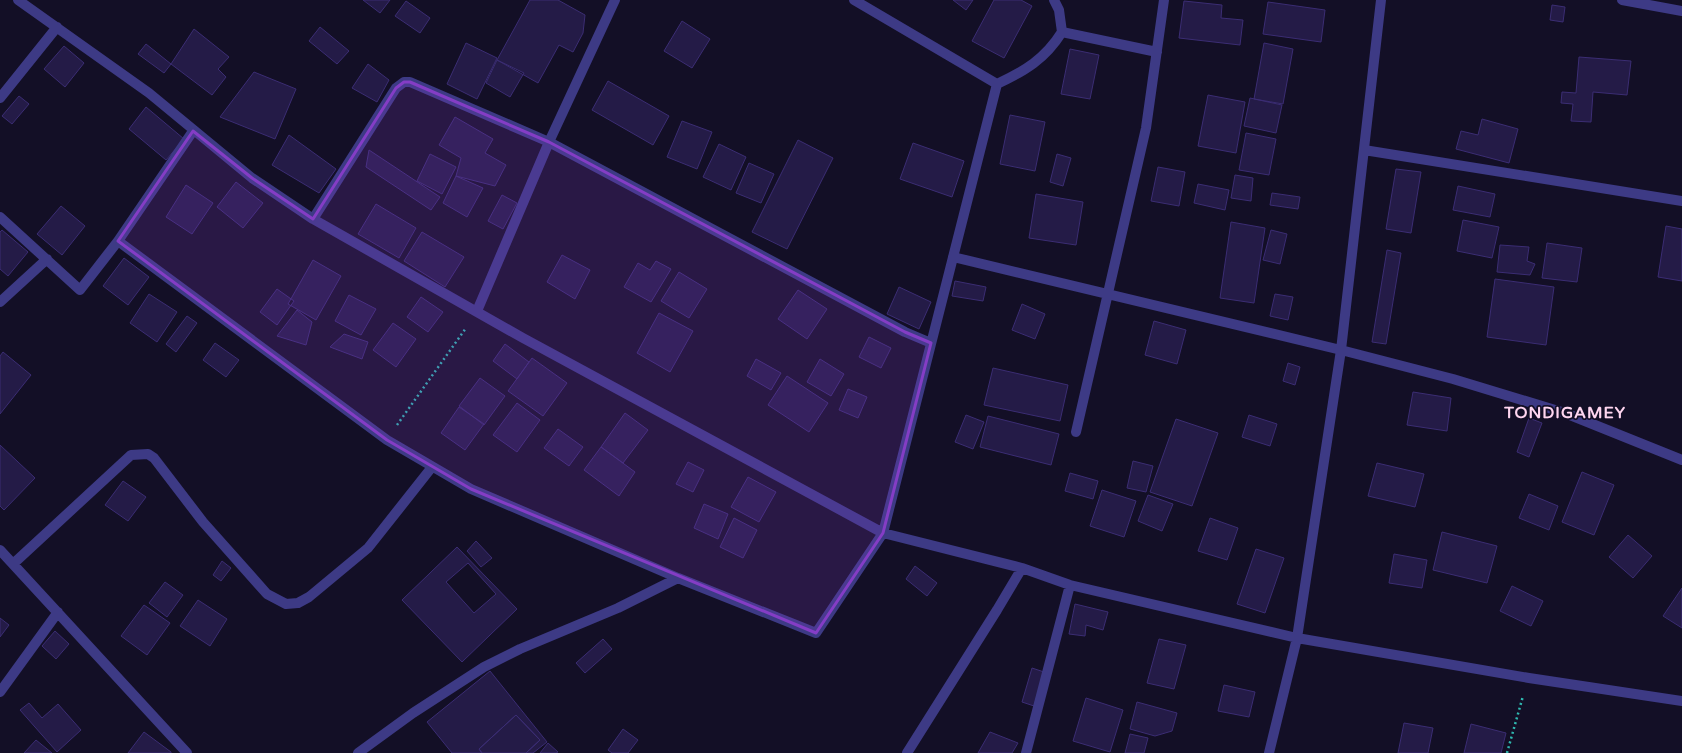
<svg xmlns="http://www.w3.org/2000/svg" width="1682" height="753" font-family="'Varela Round',sans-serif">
  <rect width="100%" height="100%" fill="#130f26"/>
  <path fill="#241b47" stroke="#3b2d73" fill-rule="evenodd" d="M363,0H390L380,13Z
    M530,0H558L585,15L583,33L573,52L559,45L538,83L497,60Z
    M953,0H973L966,10Z
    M994,0H1021L1032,6L1004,58L972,41Z
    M406,1L430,18L420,33L395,16Z
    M1184,1L1222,5L1221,18L1243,20L1240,45L1179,38Z
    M1268,2L1325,10L1321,42L1263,34Z
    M1552,5L1565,7L1563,22L1550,20Z
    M682,21L710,39L692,68L664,51Z
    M320,27L349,51L337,64L309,41Z
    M194,29L229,57L218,69L226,77L212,95L171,64Z
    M466,43L497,58L477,99L447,84Z
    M1264,43L1293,49L1283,104L1254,99Z
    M146,44L171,64L164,73L138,54Z
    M64,46L84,63L65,87L44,69Z
    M1070,49L1099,55L1090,99L1061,94Z
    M1579,57L1631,61L1627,95L1593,92L1591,122L1571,121L1573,104L1561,103L1562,92L1576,93Z
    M497,60L524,73L510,97L486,83Z
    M368,64L389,80L377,102L352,88Z
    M254,72L296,89L275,139L220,117Z
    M608,81L669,116L653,145L592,110Z
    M1208,95L1245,102L1236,153L1198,146Z
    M19,96L29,104L12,124L2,116Z
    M1250,98L1282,105L1276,133L1244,126Z
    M146,107L184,139L166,160L129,129Z
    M1010,115L1045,122L1035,171L1000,164Z
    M455,117L493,139L485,153L506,165L495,186L456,176L461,158L439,145Z
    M1482,119L1518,129L1509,163L1456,149L1461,131L1478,135Z
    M682,121L712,132L697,169L667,157Z
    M1246,133L1276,139L1269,175L1239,170Z
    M289,135L336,169L319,193L272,165Z
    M798,140L833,158L787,249L752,232Z
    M913,143L964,161L952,197L900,179Z
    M719,144L746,157L731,190L703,177Z
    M369,150L440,197L431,210L366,167Z
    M430,154L456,167L442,194L417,181Z
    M1057,154L1071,158L1063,186L1050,182Z
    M749,163L774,174L761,203L736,193Z
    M1158,167L1185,172L1179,206L1151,201Z
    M1396,169L1421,172L1411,233L1386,229Z
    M1235,175L1253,178L1251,201L1231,198Z
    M456,176L483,188L467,217L443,203Z
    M236,182L263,203L243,228L217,207Z
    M1198,184L1229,190L1225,210L1194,203Z
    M186,185L213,203L192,234L166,217Z
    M1458,186L1495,194L1490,217L1453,210Z
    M1272,193L1300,197L1298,209L1270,205Z
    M1036,194L1083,202L1076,245L1029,238Z
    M502,195L517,203L503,229L488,221Z
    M376,204L416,228L399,258L358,234Z
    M61,206L85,226L62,255L37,234Z
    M1463,220L1499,227L1492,258L1457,251Z
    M1231,222L1265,228L1254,303L1220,298Z
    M1666,226L1682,229V281L1658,277Z
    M2,230L28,252L8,276L0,269V232Z
    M1271,230L1287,234L1280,264L1263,260Z
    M422,232L464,257L445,287L404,261Z
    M1547,243L1582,248L1577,282L1542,278Z
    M1500,245L1529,247L1527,261L1535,264L1530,275L1497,272Z
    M1387,250L1401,253L1386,344L1372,342Z
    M562,255L590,270L575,299L547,282Z
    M124,258L149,277L128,305L103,286Z
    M313,260L341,276L316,320L288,304Z
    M656,261L671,269L651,302L624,287L638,263L650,270Z
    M679,272L707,289L689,318L661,301Z
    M1495,279L1554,287L1546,345L1487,337Z
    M955,281L986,287L983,301L952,296Z
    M899,287L931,302L919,329L887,314Z
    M277,289L294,301L277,325L260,312Z
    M798,290L827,309L807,339L778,319Z
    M149,294L177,312L157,342L130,323Z
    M1275,294L1293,297L1288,320L1270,316Z
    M349,295L376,309L361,335L335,321Z
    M421,297L443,312L428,332L407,317Z
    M1022,304L1045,314L1035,339L1012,330Z
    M297,310L312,322L306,345L277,336Z
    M659,313L693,331L670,372L637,353Z
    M187,316L197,323L176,352L166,344Z
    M1154,321L1186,330L1177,364L1145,355Z
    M393,323L416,339L396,367L373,350Z
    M344,334L368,342L362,359L330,347Z
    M869,337L891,348L881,368L859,357Z
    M215,343L239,360L226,377L203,360Z
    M505,344L529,362L517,379L493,361Z
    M3,352L31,375L0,414V356Z
    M532,358L567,383L543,416L508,391Z
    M756,359L781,373L771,390L747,376Z
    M820,359L844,374L831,396L807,382Z
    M1288,363L1300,367L1295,385L1283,381Z
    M993,368L1068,385L1060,421L984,405Z
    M787,376L828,403L809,432L768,405Z
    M480,378L505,396L484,425L459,406Z
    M848,389L867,397L858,418L839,410Z
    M1413,392L1451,398L1447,431L1407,425Z
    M517,403L540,420L517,452L493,435Z
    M459,407L484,424L465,450L441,433Z
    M625,413L648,430L623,463L601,447Z
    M966,415L984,422L973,449L955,442Z
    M1249,415L1277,424L1270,446L1242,437Z
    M988,416L1059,434L1051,465L980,447Z
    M1529,418L1542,423L1529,457L1517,452Z
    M1176,419L1218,433L1192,506L1150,492Z
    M558,429L583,447L569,466L544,448Z
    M0,445L35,478L4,510L0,506Z
    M601,447L635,472L619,496L584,470Z
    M1133,461L1153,466L1146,492L1127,488Z
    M688,462L704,470L693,492L676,484Z
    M1377,463L1424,474L1415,507L1368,496Z
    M1582,472L1614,485L1594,535L1562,522Z
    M1070,473L1098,481L1093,499L1065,491Z
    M748,477L776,492L759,522L731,507Z
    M123,481L146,497L128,521L105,505Z
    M1102,490L1136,501L1124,537L1090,526Z
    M1529,494L1558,506L1549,530L1519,518Z
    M1148,495L1173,504L1162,531L1138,521Z
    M704,504L728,514L718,539L694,528Z
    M734,518L757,530L743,558L720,547Z
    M1210,518L1238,528L1227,560L1198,551Z
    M1442,532L1497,546L1487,583L1433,570Z
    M1628,535L1652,556L1633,578L1609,557Z
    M476,541L492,558L481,567L467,551Z
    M457,547L517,609L462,662L402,600ZM468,563L496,594L474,613L446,582Z
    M1256,549L1284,558L1265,613L1237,604Z
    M1394,554L1427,560L1422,588L1389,583Z
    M222,561L231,568L221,581L213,575Z
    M915,566L937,583L927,596L906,579Z
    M165,582L183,595L167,617L149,603Z
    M1512,586L1543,601L1531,626L1500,611Z
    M1682,588V628L1663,616Z
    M198,600L227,619L210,646L180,626Z
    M1075,604L1108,612L1103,630L1086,625L1085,636L1069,634Z
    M144,605L170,623L147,655L121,636Z
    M0,618L9,625L0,637Z
    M55,631L69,644L56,659L42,646Z
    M603,639L612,649L585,673L576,663Z
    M1159,639L1186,645L1174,689L1147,683Z
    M1032,668L1044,672L1034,706L1022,702Z
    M490,671L547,742L533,753H526L540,740L516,715L479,749L482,753H452L427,722Z
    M1224,685L1255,692L1249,717L1218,711Z
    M1086,698L1123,710L1110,752L1073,741Z
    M1137,702L1177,713L1172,731L1155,736L1130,729Z
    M29,703L42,718L58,704L81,730L57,752L20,710Z
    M516,715L540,740L526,753H482L479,749Z
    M1404,723L1433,728L1428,753H1398Z
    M1471,724L1506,733L1501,753H1464Z
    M623,729L638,740L628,753H612L608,750Z
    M144,732L171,752V753H128Z
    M990,732L1018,743L1012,753H978Z
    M1130,734L1148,738L1144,753H1125Z
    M36,740L52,753H24Z
    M548,743L558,752L556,753H540Z"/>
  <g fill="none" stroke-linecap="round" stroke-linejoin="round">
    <path stroke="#2fb8b0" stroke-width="2.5" stroke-dasharray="2 3" stroke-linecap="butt" d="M397,425L466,328
      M1507,753L1523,696"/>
    <path stroke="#3d3a85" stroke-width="10" d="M18,0L149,93L252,178L313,219L523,338L883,533L1022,568L1070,585L1297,638L1529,678L1682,701
      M854,0L997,84
      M1054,0L1059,10L1062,32
      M1622,0L1682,11
      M997,84C1025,71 1045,59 1062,32L1157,52
      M0,98L57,27
      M193,131L118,241L387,440L471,489L678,578L816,633L883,533L997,84
      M1364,150L1682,201
      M0,217L80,290L118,241
      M313,219L396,88L404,82H410L549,142L905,332L931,343
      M953,257L1341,350L1453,379L1565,413L1682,460
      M0,302L47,259
      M477,311L549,142L615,0
      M1076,432L1146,128L1164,0
      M0,550L187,753
      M13,564L131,455L148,454L154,458L203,522L267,594L286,604L298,603L309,597L368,548L432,467
      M0,692L58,612
      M358,753L413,713L484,667L520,649L618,608L678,578
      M907,753L997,610L1022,568
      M1026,753L1070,585
      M1269,753L1297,638L1341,350L1381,0"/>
  </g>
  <path fill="#843dc5" fill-opacity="0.2" stroke="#843dc5" stroke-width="3" stroke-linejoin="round" d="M404,82H410L549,142L905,332L931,343L883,533L816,633L471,489L387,440L118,241L193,131L252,178L313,219L396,88Z"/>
  <g text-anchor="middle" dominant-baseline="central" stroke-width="3.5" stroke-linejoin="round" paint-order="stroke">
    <g font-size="16" font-weight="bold" letter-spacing="1" fill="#ffd6f0" stroke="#130f26">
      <text x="1565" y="413">TONDIGAMEY</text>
    </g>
  </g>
</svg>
